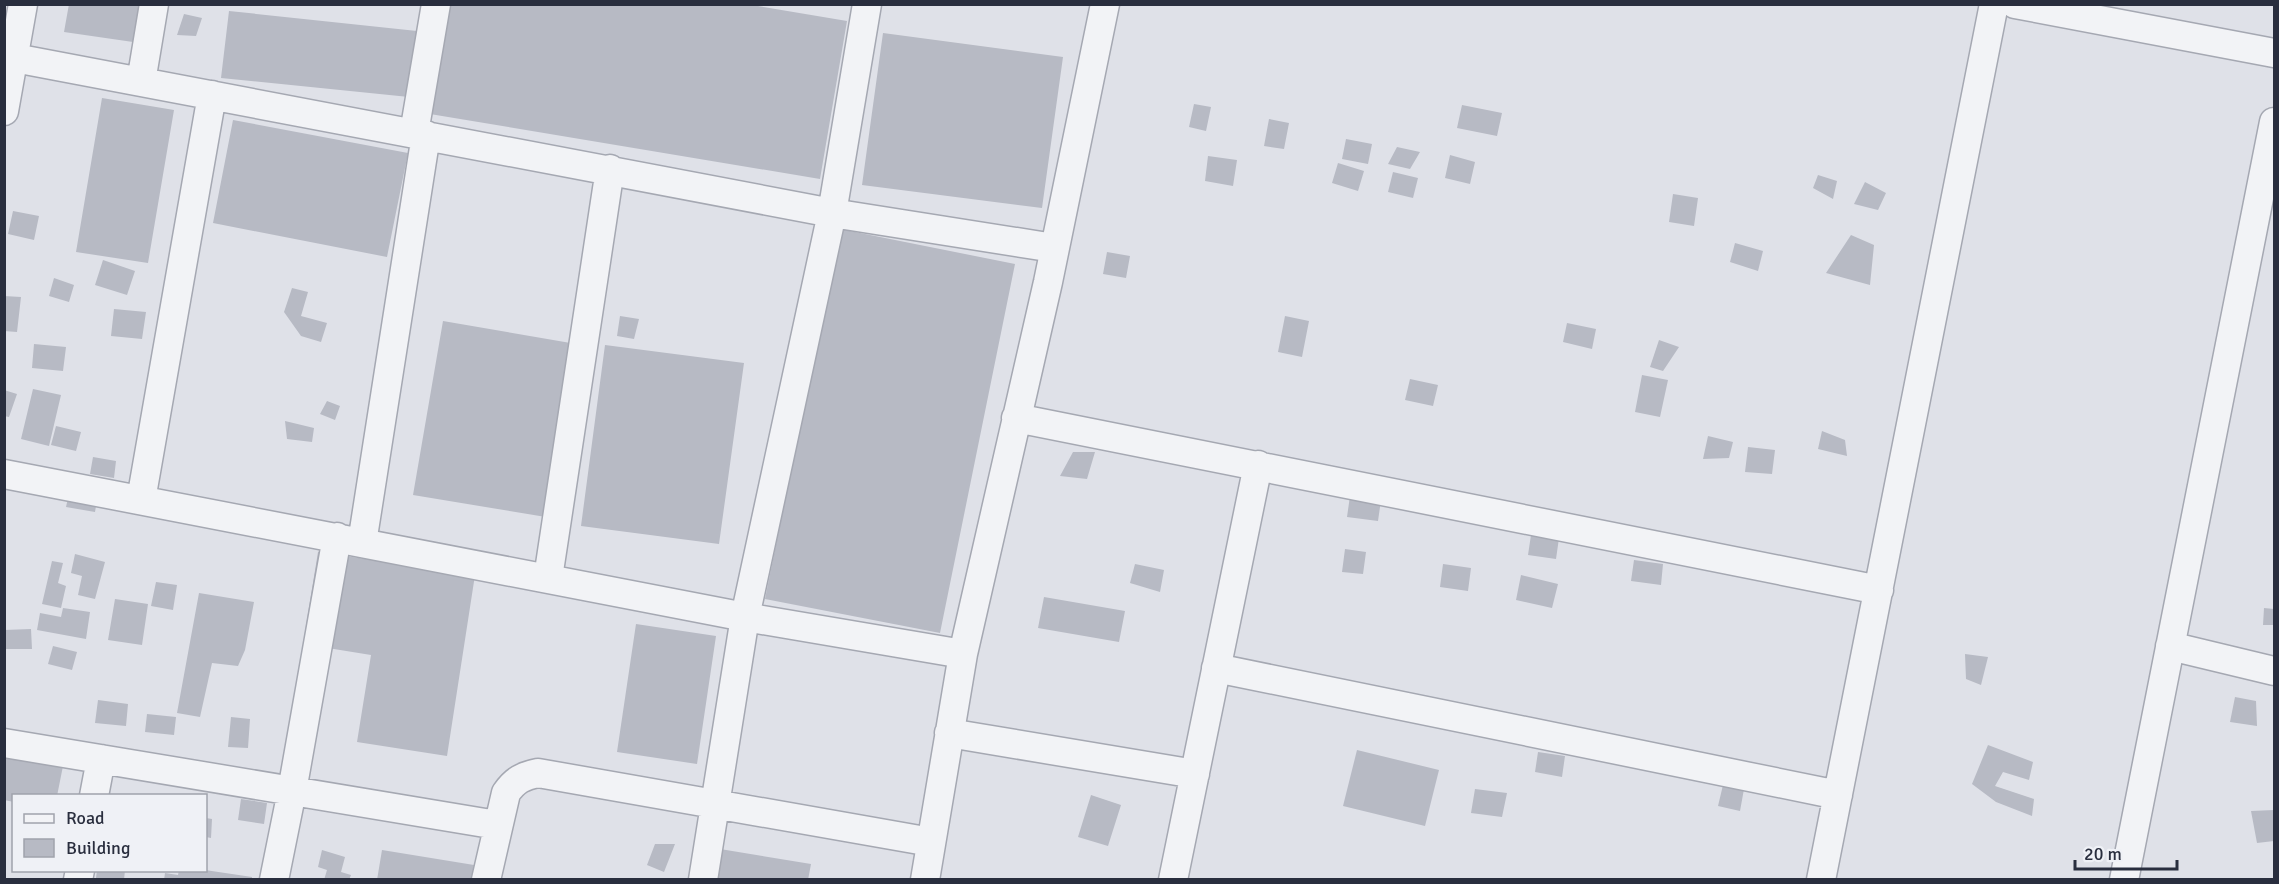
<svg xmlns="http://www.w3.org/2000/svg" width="2279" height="884" font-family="Signika,sans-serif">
  <rect width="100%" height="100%" fill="#dfe1e8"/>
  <path fill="#b7bac4" d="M69,4H139L133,42L64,32Z
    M449,4H746L847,21L820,179L430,114Z
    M229,11L417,31L409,97L221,78Z
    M184,14L202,18L196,36L177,35Z
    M883,33L1063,57L1042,208L862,185Z
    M102,98L174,110L148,263L76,252Z
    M1194,104L1211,107L1206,131L1189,127Z
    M1462,105L1502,113L1497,136L1457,128Z
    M1269,119L1289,123L1284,149L1264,146Z
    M233,120L408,153L387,257L213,223Z
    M1346,139L1372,144L1368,164L1342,159Z
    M1397,147L1420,152L1410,169L1388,164Z
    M1450,155L1475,162L1470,184L1445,178Z
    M1208,156L1237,160L1233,186L1205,181Z
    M1338,163L1364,171L1358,191L1332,183Z
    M1393,172L1418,178L1413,198L1388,192Z
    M1818,175L1837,181L1833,199L1813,188Z
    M1865,182L1886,193L1878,210L1854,204Z
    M1673,194L1698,198L1694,226L1669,222Z
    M13,211L39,216L34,240L8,234Z
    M840,229L1015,264L940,633L765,599Z
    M1851,235L1874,245L1870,285L1826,273Z
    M1735,243L1763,251L1758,271L1730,262Z
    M1107,252L1130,256L1126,278L1103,274Z
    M103,260L135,271L127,295L95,285Z
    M54,278L74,285L69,302L49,296Z
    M292,288L308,292L301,316L327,323L321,342L301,336L284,312Z
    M4,296L21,297L17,332L4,331Z
    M114,309L146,312L142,339L111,336Z
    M620,316L639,319L634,339L617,336Z
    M1285,316L1309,321L1302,357L1278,352Z
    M443,321L588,346L558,519L413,495Z
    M1567,323L1596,329L1592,349L1563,342Z
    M1659,340L1679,347L1663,371L1650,367Z
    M34,344L66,347L63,371L32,368Z
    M605,345L744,363L719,544L581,526Z
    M1642,375L1668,380L1660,417L1635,412Z
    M1410,379L1438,385L1433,406L1405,400Z
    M33,389L61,395L49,446L21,439Z
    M4,390L17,394L9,417L4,416Z
    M327,401L340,406L335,420L320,414Z
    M285,421L314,428L312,442L287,439Z
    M56,426L81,432L76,451L51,445Z
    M1822,431L1845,440L1847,456L1818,449Z
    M1708,436L1733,442L1729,458L1703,459Z
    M1748,447L1775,450L1772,474L1745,472Z
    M1073,452H1095L1087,479L1060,476Z
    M93,457L116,461L114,478L90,474Z
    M70,489L96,506L95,512L66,507Z
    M1350,496L1381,500L1378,521L1347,517Z
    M1531,535L1559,538L1556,559L1528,555Z
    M1345,549L1366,552L1363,574L1342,572Z
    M318,552L475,575L447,756L357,742L371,655L303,644Z
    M75,554L105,562L95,599L78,595L82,576L71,573Z
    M1634,560L1663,564L1661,585L1631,581Z
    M52,561L63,563L58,583L66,586L61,608L42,604Z
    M1135,564L1164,570L1160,592L1130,583Z
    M1443,564L1471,568L1468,591L1440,587Z
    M1521,575L1558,584L1552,608L1516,600Z
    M156,582L177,585L173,610L151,606Z
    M199,593L254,602L245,650L238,666L212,663L200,717L177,713Z
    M1044,597L1125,611L1119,642L1038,628Z
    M115,599L148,604L142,645L108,640Z
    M63,608L90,612L86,639L37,630L40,613L61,617Z
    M2264,608L2274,609V625H2263Z
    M636,624L716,636L697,764L617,752Z
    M31,629L32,649H4V630Z
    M53,646L77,652L72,670L48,664Z
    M1965,654L1988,657L1981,685L1966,679Z
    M2235,697L2256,701L2257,726L2230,722Z
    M98,700L128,704L126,726L95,723Z
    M147,714L176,717L174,735L145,732Z
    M231,717L250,719L248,748L228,747Z
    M1988,745L2033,762L2029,780L2003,772L1995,786L2034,799L2032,816L1996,802L1972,784Z
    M4,750L64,761L57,796H14V802L4,800Z
    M1357,750L1439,770L1425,826L1343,806Z
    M1538,752L1565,756L1562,777L1535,772Z
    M1723,785L1744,789L1740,811L1718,806Z
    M1475,789L1507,793L1502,817L1471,813Z
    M1091,795L1121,805L1108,846L1078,837Z
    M241,799L267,803L264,824L238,820Z
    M2274,810V841L2257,843L2251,811Z
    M206,818L212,819L211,838L206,837Z
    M655,844H675L664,872L647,865Z
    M714,848L811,864L808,880H709Z
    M322,850L345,857L341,872L351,875L349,880H324L327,870L318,867Z
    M382,850L474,865L471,880H377Z
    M97,870H125L124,880L96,878Z
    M179,870H205L252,877V880H164L165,873L178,875Z"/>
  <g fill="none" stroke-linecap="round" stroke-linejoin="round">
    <g stroke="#a5a8b2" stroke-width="31">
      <path id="minor" d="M2015,4L2274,53
        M4,56L832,213L1054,248
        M141,82L154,4
        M4,111L23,4
        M414,133L436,4
        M1016,418L1879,590
        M4,474L745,617L963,654
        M141,500L212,95
        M362,543L426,135
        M548,578L610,169
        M2170,646L2274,671
        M1216,668L1838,795
        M949,733L1195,774
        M4,743L497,825
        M94,796L101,759
        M78,880L80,870
        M274,880L292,791L337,537
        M486,880L506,793C515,780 523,776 538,773L931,842
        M703,880L745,617L832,213L867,4
        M925,880L963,654L1048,282L1105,4
        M1173,880L1258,465
        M1821,880L1994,4
        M2124,880L2274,122"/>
    </g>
    <use href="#minor" stroke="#f2f3f6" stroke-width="28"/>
  </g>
  <rect width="2279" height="884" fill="none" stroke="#292e3e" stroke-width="12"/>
  <rect x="12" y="794" width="195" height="78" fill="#eff1f6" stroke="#a0a3ac" stroke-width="1.5"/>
  <rect x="24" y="814" width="30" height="9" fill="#f2f3f6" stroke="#a0a3ac" stroke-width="1.5"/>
  <text x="66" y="824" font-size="18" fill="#292e3e">Road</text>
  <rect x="24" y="839" width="30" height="18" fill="#b7bac4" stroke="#a0a3ac" stroke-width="1.5"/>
  <text x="66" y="854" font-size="18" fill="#292e3e">Building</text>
  <path d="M2075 860v9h102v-9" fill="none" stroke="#292e3e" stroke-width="3"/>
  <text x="2084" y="860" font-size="18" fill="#292e3e" stroke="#eff1f6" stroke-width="4.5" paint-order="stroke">20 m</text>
</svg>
